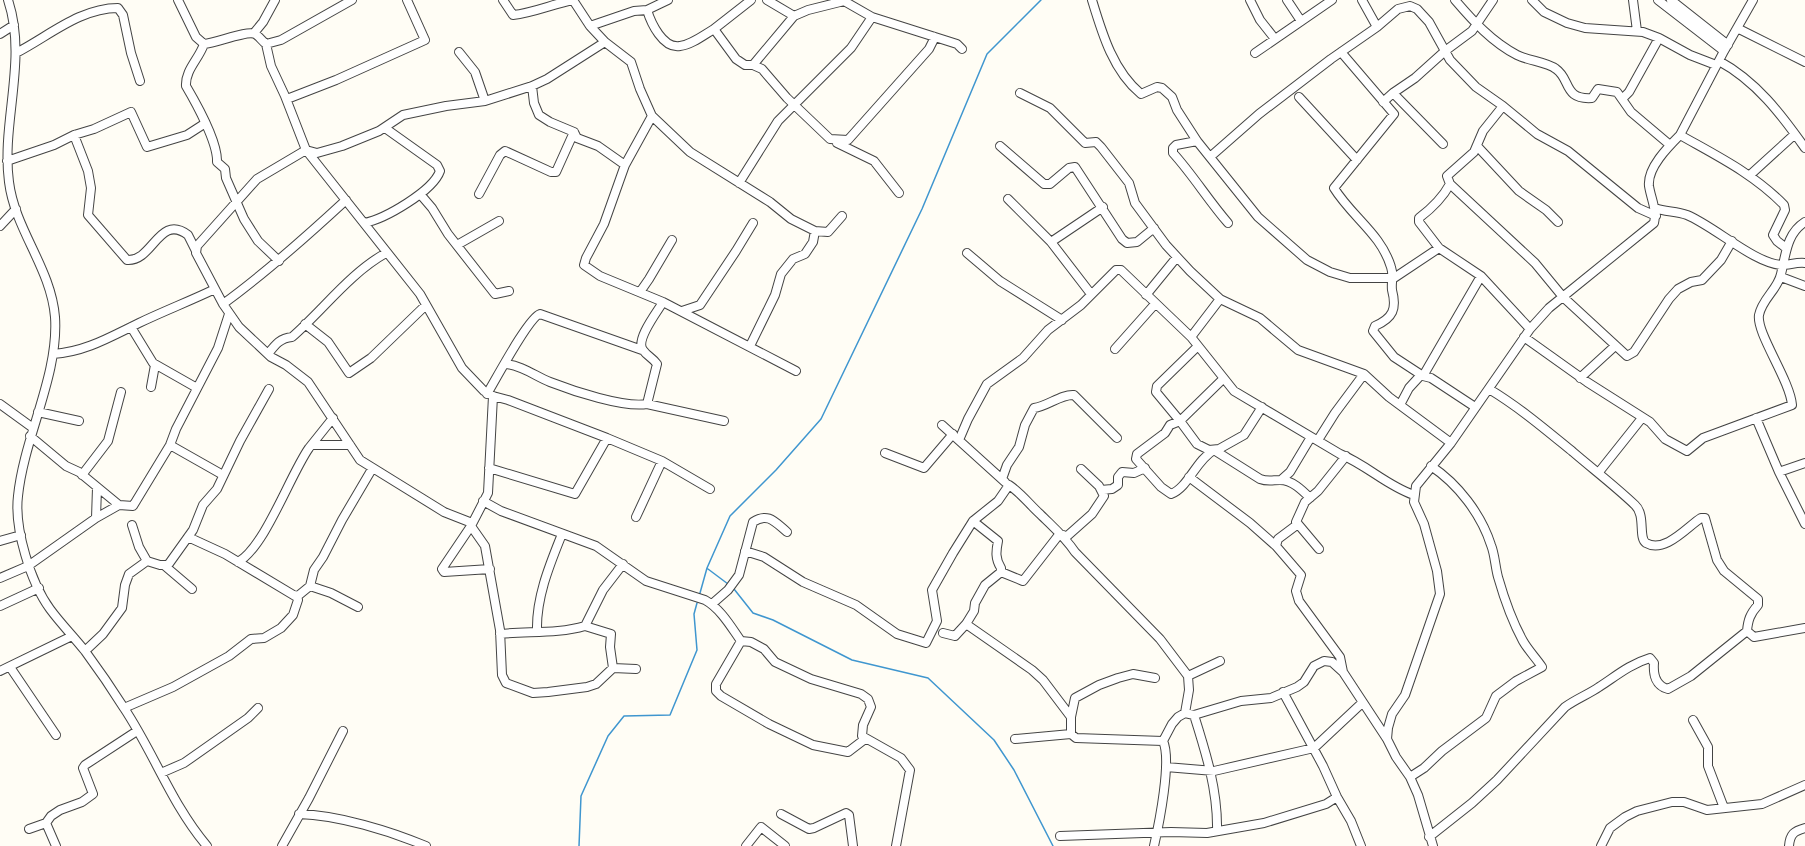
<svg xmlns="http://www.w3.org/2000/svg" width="1805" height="846" font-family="Georgia,serif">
  <rect width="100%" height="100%" fill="#fffdf5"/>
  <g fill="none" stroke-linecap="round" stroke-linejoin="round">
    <path stroke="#3f96cf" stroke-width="1.5" d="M708,569L728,584
      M734,589L753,613L773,620L852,660L928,678L994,740L1014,770L1053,846
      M700,593L707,568L730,516L776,470L821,419L922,209L987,54L1041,0
      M579,846L581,796L608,736L624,716L670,715L697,650L694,614L697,603"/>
    <g stroke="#444" stroke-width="10">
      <path id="minor" d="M8,0C28,60 1,122 9,182C15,230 51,268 55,317C59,375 24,437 18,496C14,529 31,583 50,609C61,624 74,637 85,651C99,670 112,689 124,708C154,753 172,805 207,846
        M178,0L196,37L204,44C217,43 247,30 255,34C259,36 262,41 266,44L281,40L352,0
        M503,0L513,15C533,13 553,4 573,0
        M573,0L590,26L605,42L631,62L640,89L652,116L690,152L770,202L791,219L815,231L828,232L842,216
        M767,0L794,16L808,10L844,1L872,17L957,44L962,49
        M1092,0C1102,33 1113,71 1141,94L1157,87L1162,88L1172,97L1177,110L1197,141L1258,217L1307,260L1330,272L1350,278H1394L1439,248L1481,276L1530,329
        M1250,0L1260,20L1275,39
        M1287,0L1301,21
        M1362,0L1377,27
        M1455,0C1473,21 1492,42 1517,55C1529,61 1547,62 1556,69C1571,79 1563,100 1592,98L1598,89L1617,92L1631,112L1670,145
        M1532,0L1544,12L1567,23L1585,28L1643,32L1659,38L1690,55L1716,65
        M1633,0L1637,31
        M1658,0L1724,51
        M1671,0L1728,45
        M647,10L668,0
        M590,26L634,11L647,10C651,23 663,49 680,46C691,45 704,35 714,29L736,59L745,65H753L762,69L787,98L830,139L848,140L929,49L935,37
        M1737,28L1805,62
        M714,29L751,0
        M254,33L263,22L275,0
        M0,34L14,25
        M204,44C199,59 185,70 186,86C196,103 218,143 217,162L225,169L226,178L244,219L258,241L279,261
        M266,44L271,66L285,96L306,150L420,294L462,368L484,391L493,396L508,400L607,438L662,461L710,489
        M459,52L475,72L485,101
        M1341,52L1394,114L1334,188C1352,217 1381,234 1391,267C1394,276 1391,282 1392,290C1397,309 1393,318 1375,326L1373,331L1394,357L1423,376H1420L1409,388L1400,405
        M16,53C49,36 80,8 118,8L123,15L131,53L140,81
        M1255,53L1332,0
        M1719,61C1756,81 1781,114 1805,148
        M753,65L794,16
        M532,86L534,103L539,115L550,122L574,132L577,138L598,146L625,165
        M1020,93L1050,108L1085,143L1096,142L1101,147L1129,183L1135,203L1166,245L1190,271L1220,299L1260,318L1298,350L1364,374L1389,397L1451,443
        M1393,93L1443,144
        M1299,97L1357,160
        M1623,98L1629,92L1659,38
        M287,99L336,80L425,40L407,0
        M1383,102L1393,93L1415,78L1445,51L1472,31L1493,0
        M652,116L625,165L604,224L586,258L584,265L600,276L663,302L796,371
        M74,135L88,171L91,188L88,215L127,260C153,262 159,213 188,235L196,251
        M1680,135C1717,156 1754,174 1784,205L1785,210L1773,235L1777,241L1786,248
        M1197,141L1176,145L1173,148V153C1193,175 1208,200 1228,223
        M837,143L874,161L899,193
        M1000,146L1044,184H1050L1069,168L1075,167L1122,239L1127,243L1137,242L1154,228
        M1477,146L1519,191L1546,210L1558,222
        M1210,157L1259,114L1331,59L1377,27L1398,9L1410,6L1417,9L1429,22L1450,60L1476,87L1503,106L1537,134L1568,151L1638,208L1656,216
        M7,161L54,145L74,135L94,129L131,112L147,147L187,135L204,124
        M1750,175L1795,134
        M739,183L778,121L851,48L872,17
        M1450,184L1535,263L1563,297L1627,356L1634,352L1669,299L1678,289L1691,282L1702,280L1721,260L1732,241
        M420,194L432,208L448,234L495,294L509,291
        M479,194L500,155L505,151L551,172H556L574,132
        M1008,199L1051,242L1091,294
        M1655,208C1665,212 1676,211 1687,215C1714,226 1755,264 1782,265C1789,265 1797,262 1805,263
        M364,223C385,219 433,191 440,171L437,165L385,128
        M0,226L16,209
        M1051,242L1103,207
        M457,245L499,221
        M1439,248L1419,222V218C1431,209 1443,197 1450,184L1447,176L1474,152L1483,131L1503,106
        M967,253L1000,281L1062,320
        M1781,277L1805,286
        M640,292L649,279L672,240
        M1146,295L1177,257
        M223,304C267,272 306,237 346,200
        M682,311L700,305L736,251L753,223
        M305,324L328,342L349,373L371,358L426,305
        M131,327L153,363L197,388
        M1191,337L1220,299
        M1524,337L1587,382L1650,422L1665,439L1687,451L1703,438L1792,405C1790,380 1756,333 1759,315C1762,299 1778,289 1781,274C1786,255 1786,234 1805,222
        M750,346L775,295L781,274L793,259L805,254L813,242L815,231
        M1198,346L1157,386L1156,392L1180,421L1223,379
        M1115,349L1155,304
        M53,354C85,352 110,337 139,323C164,311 190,301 215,289
        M268,354C275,345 280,338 292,337C323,310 350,273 386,253
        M506,364C523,366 535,376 550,382C573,391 624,408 647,404L657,364C653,358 647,356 643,350C635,340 657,312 663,302
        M1580,378L1615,346
        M151,387L155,365
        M1489,389C1519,407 1546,430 1573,452C1594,470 1615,486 1635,505C1646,515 1638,538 1646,543C1665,554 1688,526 1701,518H1705L1717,560L1724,571L1758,599V605C1750,614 1748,620 1747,631L1754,637L1805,628
        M487,394C496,379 529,317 540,314L642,350
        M0,404L33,428
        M647,404L724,421
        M1262,407L1244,435L1219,449L1209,450L1197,444L1180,421L1170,425L1165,433L1137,454L1136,459L1161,487L1171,494C1188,488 1196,460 1214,450L1260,479C1268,482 1273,480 1280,480C1292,480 1302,490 1310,498
        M1475,407L1431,378L1423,376L1481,276
        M38,412L79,421
        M1756,418L1779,472L1805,524
        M942,425L1005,482
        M30,436L66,466L79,472L119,505L133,506L170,445L176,429L218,348L229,314
        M959,440L968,419L987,384L1023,358L1048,330L1081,305L1116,270H1121L1191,337L1234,391L1340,454C1367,465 1387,486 1414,495
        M1318,440L1335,413L1364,374
        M170,445L223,475
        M312,445H350
        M885,453L924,468L953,434
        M489,468L575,494L607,438
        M1599,472L1642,418
        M1779,472L1805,463
        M82,475L108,441L121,392
        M1189,477L1250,523L1276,546L1278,539L1298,524L1296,522L1305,502L1318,491L1346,456
        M1002,479L1007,465L1019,447L1025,425L1034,408C1048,406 1061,394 1074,395L1117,438
        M1281,480L1290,472L1311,437
        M1101,490L1112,489L1118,485V477L1122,472L1134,473L1145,468
        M483,501L501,511L596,546L646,581L705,600C721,609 731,627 741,641L751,642L764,649L775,662L811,679L861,694L868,699L871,707L863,725L862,736L901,758L910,770L896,846
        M636,517L662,461
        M96,518L119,505
        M472,523L444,512L360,460L308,382L286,365L271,357L239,327L223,304L196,253L197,246L257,179L306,150L317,153L342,146L379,131L403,115L446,106L485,101L532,86L547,79L605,42
        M1298,524L1319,549
        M132,525L139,547L147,561L160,565H168L193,530L203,505L217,489L240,441L269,389
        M471,526L485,546L500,630L502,675L506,683L533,693L548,692L587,687L596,684L613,668L610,647L611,634L585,626
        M188,537L225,554L295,596L299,595L310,586L331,593L358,607
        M1065,538L1092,514L1104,496L1099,486L1081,469
        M0,541L21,535
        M1276,546L1301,575L1296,591L1299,601L1340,657L1343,672L1387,739
        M745,551L764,557L803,582L856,605L897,634L926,643L937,621L932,590L953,553L973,521
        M238,562C265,547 290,475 309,448C317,438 325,428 333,418
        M165,566L192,589
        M490,569L444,572L442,569L471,526L488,493L493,396
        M1001,572L1023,581L1058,536L1063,535
        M0,578L28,566L96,518L97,488
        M310,586L314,570L323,557L342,520L372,469
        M712,604L728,590L739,575L753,522C768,512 775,522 787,532
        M0,606L39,588
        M966,624L1032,670L1043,680L1071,717V734L1076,738L1163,741
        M537,631C536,597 550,564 562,534
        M943,633L955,636L966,624L974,611L975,603L985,585L1001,572V568C995,559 996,551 998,541L973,521L998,501L1009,485C1021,493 1029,504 1040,514C1053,527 1065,537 1075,552L1160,639L1188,676L1189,690L1185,713
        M500,634C528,631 558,634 585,626L603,590L623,564
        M741,641L716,684V691L721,696L769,724L813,745L848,752L865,739
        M85,651L103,634L122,608L125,585L129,574L147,561
        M10,667L56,735
        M613,668L636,669
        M0,671L72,636
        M1188,676L1220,661
        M1283,692L1323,766L1337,797L1351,821L1361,846
        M124,708L173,687L229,656L251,639L264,638L281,628L293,615L298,600L297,596
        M1194,715C1206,753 1218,791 1217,831
        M1071,717L1075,698L1099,685L1118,678L1133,674L1155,678
        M1693,720L1708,747V766L1724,808
        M1015,739L1071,734
        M1166,767L1214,771L1314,748L1362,703
        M161,773L184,763L248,718L258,708
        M1410,777L1424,768L1442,751L1486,718L1496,696L1516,681L1542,667C1536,658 1528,650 1523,641C1512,621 1504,598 1498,577C1495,566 1495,555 1491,545C1481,514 1458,484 1431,466
        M299,814C338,815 390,831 426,846
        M781,814L809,829L814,828L846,813L849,815L853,846
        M46,823L56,846
        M29,829L46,823L51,816L60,810L82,802L93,794L83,768L85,765L137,731
        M1060,836L1171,832L1207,833L1264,823L1326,804L1337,797
        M1429,837L1472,803L1497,780L1565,707C1576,699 1589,694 1599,687C1616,676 1630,664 1650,658L1654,663C1653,675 1656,686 1668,689L1691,676L1747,631
        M282,846L309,798L343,731
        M746,846L761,827L785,846
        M1154,846C1159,824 1172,760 1163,741L1172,724L1178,717L1185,713L1194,715L1241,701L1271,698L1297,687L1304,682L1314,666L1324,661L1332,662L1343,672
        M1433,846L1418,795L1410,777L1396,757L1387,739L1388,728L1392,714L1405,695L1440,594L1437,571L1424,524L1414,502L1416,486L1451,443L1530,329L1549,308L1654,223C1657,209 1651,199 1649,186C1647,168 1668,147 1680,135L1724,51L1753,0
        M1601,846L1610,828L1625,817L1637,811L1672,802H1684L1707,810L1762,804L1805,785
        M1789,846C1790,834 1794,831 1805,828"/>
    </g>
    <use href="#minor" stroke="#fff" stroke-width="8"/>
  </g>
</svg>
